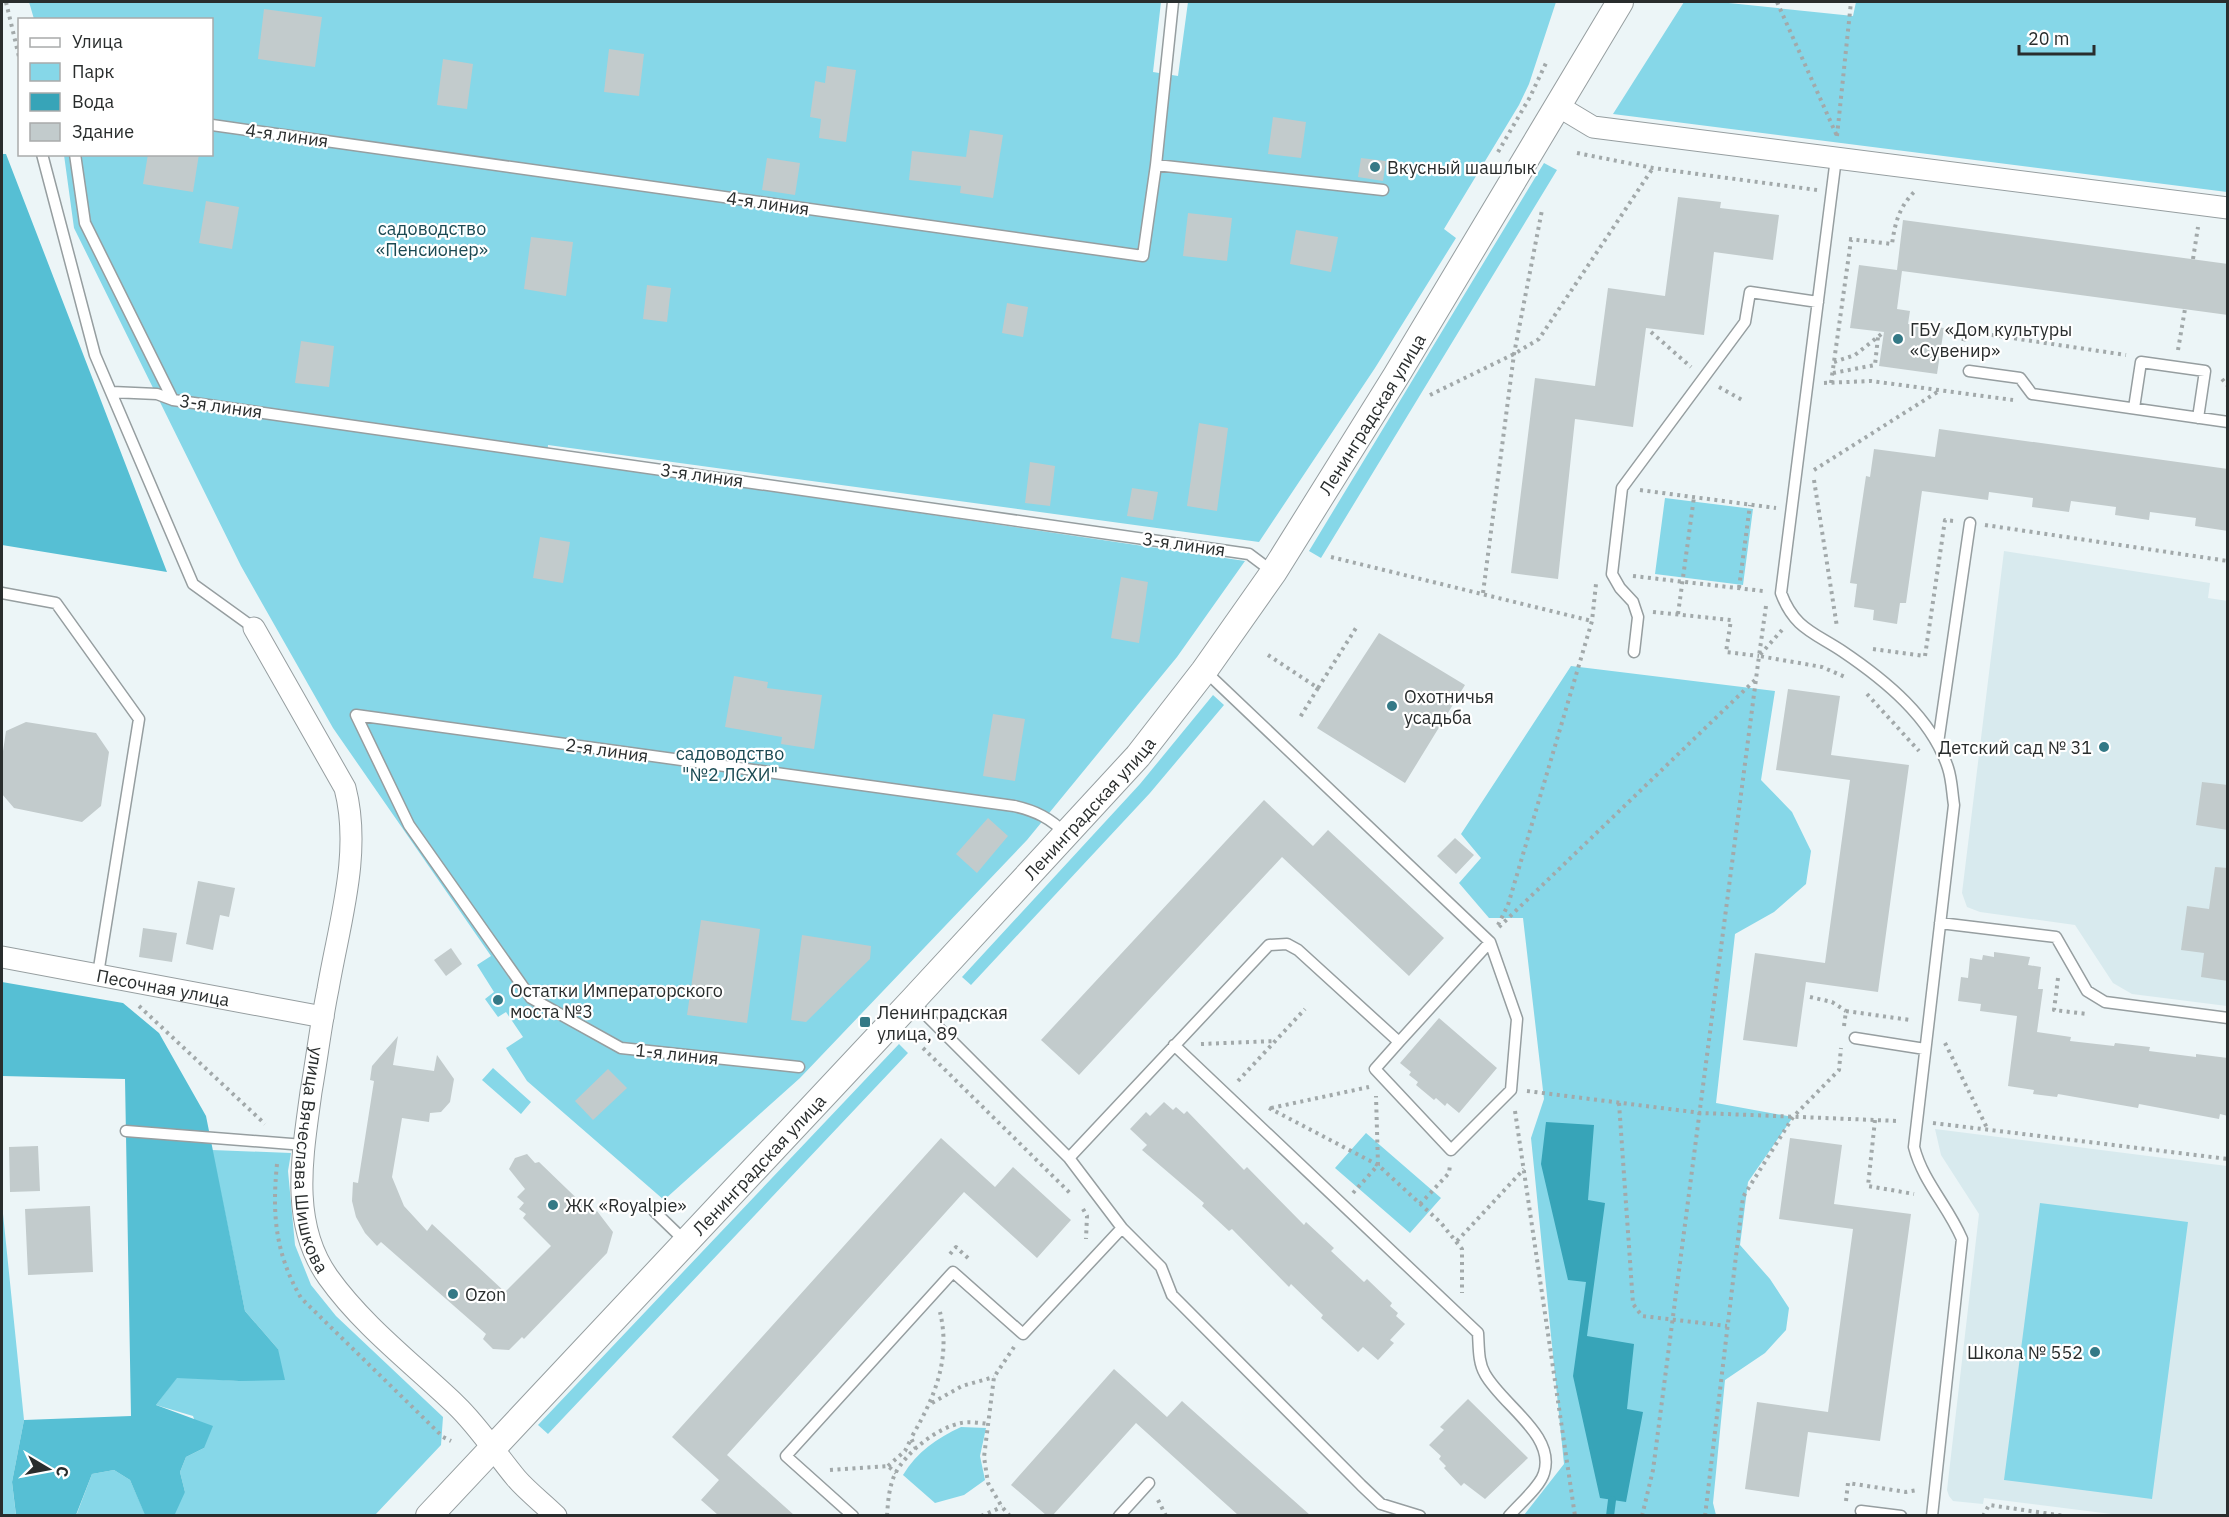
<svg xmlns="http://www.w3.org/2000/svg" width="2229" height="1517" font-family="'IBM Plex Sans',sans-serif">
  <rect width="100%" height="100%" fill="#ecf5f7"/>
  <path fill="#d8eaee" d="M2004,551L2210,583L2208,598L2228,601L2227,1006L2132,994L2113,983L2075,925L1980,912L1967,907L1962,893Z
    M1935,1129L2227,1166V1515H2119L1984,1498L1983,1504L1953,1501L1949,1496L1947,1490L1979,1214L1941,1155Z"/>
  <path fill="#86d7e8" d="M29,2H1161L1153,72L1178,76L1188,2H1556L1529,84L1519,105L1444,229L1456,238L1375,368L1259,542L548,445L547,458L1245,561L1177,657L1027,840L800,1078L664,1200L527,1081L506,1048L523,1037L506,1012L498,1017L485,999L494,992L477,965L491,956L333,728L241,566L74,228L64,155L212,154V20L34,19Z
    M1684,2H1719L1853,16L1856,2H2227V192L1613,114Z
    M1544,163L1557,170L1321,558L1309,551Z
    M1665,498L1753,509L1743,585L1655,574Z
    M1571,666L1775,691L1761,780L1792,812L1811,851L1806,884L1774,912L1735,934L1716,1103L1793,1117L1748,1182L1740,1245L1770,1279L1789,1308L1786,1330L1765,1353L1725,1380L1713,1503L1716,1515H1524L1564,1464L1531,1138L1544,1099L1523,918H1489L1459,883L1481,858L1461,834Z
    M1213,695L1224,705L1150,793L971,985L962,977L1140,784Z
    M899,1044L908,1053L548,1434L538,1425Z
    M493,1068L531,1102L521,1114L482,1080Z
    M1366,1133L1441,1198L1410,1233L1335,1168Z
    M212,1150L291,1153L288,1171L295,1245L311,1285L336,1316L443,1417L441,1445L375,1515L76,1516L92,1474L114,1470L130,1480L145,1514L185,1492L180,1472L186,1457L204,1448L193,1416L156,1405L177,1377L239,1381L278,1349L245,1311Z
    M2040,1203L2188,1222L2152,1499L2004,1480Z
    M2,1204L24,1420L12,1482L16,1516L2,1515Z
    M961,1427L986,1428L980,1456L985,1480L964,1495L935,1503L903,1475C917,1452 937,1438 961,1427Z"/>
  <path fill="#56bfd4" d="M2,154H6L167,572L2,545Z
    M2,982L123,1003L159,1033L206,1116L245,1311L278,1349L285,1380L239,1381L177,1378L156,1405L213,1426L204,1448L186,1457L180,1472L185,1492L175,1514L145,1515L130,1480L114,1470L92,1474L76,1515H16L12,1482L24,1420L131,1416L125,1079L2,1076Z"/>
  <path fill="#37a4b8" d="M1546,1122L1594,1125L1588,1200L1605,1203L1587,1336L1634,1344L1627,1409L1643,1412L1626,1502L1600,1498L1573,1376L1586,1282L1568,1280L1541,1164Z"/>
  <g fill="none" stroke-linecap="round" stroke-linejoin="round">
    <path stroke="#37a4b8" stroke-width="8" d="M1610,1516L1612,1500"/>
  </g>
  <path fill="#c2cbcc" d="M264,9L322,17L315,67L258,59Z
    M609,49L644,54L639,96L604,92Z
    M443,59L473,64L467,109L437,105Z
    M827,66L856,70L846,142L819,138L821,119L810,117L815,81L825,83Z
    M1273,117L1306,122L1301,158L1268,154Z
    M970,130L1003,135L993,198L960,193L961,186L909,180L912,151L966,157Z
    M148,154H199L193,192L143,184Z
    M767,158L800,163L795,195L762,190Z
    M1361,158L1386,161L1383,181L1358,177Z
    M1678,197L1721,202L1720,208L1779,215L1773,260L1714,252L1704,335L1646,328L1633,427L1575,419L1558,579L1511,573L1535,378L1595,386L1608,288L1665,296Z
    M206,201L239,207L232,249L199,243Z
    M1188,213L1232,218L1227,261L1183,256Z
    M1903,220L2228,264V315L1902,271L1897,309L1910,311L1908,324L1944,328L1937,374L1879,366L1884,332L1850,328L1859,265L1897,270Z
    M1296,230L1338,237L1331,272L1290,264Z
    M531,237L573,242L566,296L524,289Z
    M647,285L671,288L667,322L643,319Z
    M1007,303L1028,307L1023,337L1002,333Z
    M301,341L334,346L329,387L295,383Z
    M1199,423L1228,428L1217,511L1187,506Z
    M1939,429L2228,469V531L2195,526L2196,518L2150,512L2149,520L2115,515L2116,507L2071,501L2069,512L2032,507L2033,498L1989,492L1988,500L1922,491L1906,603H1900L1897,624L1873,620L1874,610L1854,607L1857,584L1850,583L1866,476L1870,477L1874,449L1935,457Z
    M1030,462L1055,466L1050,506L1025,503Z
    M1132,488L1158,492L1153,520L1127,516Z
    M540,537L570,542L563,583L533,578Z
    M1121,577L1148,582L1139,643L1111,638Z
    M1379,633L1465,685L1405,783L1317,728Z
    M734,676L768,682L767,688L822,695L814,749L781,744L782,737L725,727Z
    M1788,689L1840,696L1831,755L1909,765L1878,992L1806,982L1797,1047L1743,1040L1755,953L1825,963L1850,780L1776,770Z
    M993,714L1025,719L1015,781L983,776Z
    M26,722L96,733L109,752L101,806L82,822L14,808L2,794V758L6,731Z
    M2202,782L2228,785V830L2196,825Z
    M1264,800L1313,846L1328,830L1444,938L1409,976L1282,857L1079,1075L1041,1040Z
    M988,818L1008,836L977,873L956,854Z
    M1455,838L1474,855L1456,874L1437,856Z
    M2215,867L2228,868V981L2201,977L2204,953L2181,950L2187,906L2209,909Z
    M198,881L235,888L229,917L220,915L213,950L186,944Z
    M701,920L760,929L747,1023L687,1015Z
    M143,928L177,933L172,962L139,957Z
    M802,935L871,946L870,959L806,1022L791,1020Z
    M451,948L462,964L446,976L434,960Z
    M1994,952L2030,957L2028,965L2041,967L2038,989H2043L2037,1032L2071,1037L2070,1041L2114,1046L2115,1043L2150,1047L2149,1051L2196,1057V1054L2228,1058V1116L2220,1114L2219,1119L2139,1104L2138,1108L2058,1094L2057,1097L2033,1094L2034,1090L2008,1086L2017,1016L1980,1011L1981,1004L1958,1001L1961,977L1968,978L1970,958L1982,960L1983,955L1994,957Z
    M1439,1018L1497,1068L1459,1113L1447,1103L1445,1106L1436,1098L1434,1100L1416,1085L1418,1082L1409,1075L1411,1072L1400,1063Z
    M398,1036L393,1065L434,1071L437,1055L454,1079L450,1102L441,1112L430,1113L429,1122L402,1118L392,1177L404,1206L427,1231L432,1224L505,1292L551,1246L523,1218L526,1214L519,1209L524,1203L517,1197L525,1189L509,1169L515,1158L527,1154L535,1163L539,1162L594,1215L597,1211L613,1232L607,1253L524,1339L522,1337L509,1350L493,1349L483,1339L486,1334L381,1242L377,1246L365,1233L356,1217L352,1201L353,1182L358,1183L374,1081L370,1080L372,1066Z
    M608,1069L627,1088L593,1120L575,1101Z
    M1164,1102L1173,1110L1176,1107L1184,1114L1187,1111L1244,1170L1247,1167L1304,1225L1306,1222L1334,1248L1331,1251L1364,1282L1367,1279L1392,1303L1390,1306L1398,1313L1396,1316L1405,1324L1390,1340L1394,1343L1378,1360L1363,1347L1358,1352L1321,1318L1323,1315L1291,1284L1289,1287L1232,1229L1229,1231L1202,1206L1204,1203L1142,1150L1147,1145L1130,1129L1146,1112L1150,1116Z
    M941,1138L995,1187L1013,1167L1071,1220L1037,1258L964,1192L727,1455L794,1515H718L701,1500L719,1480L672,1437Z
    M1790,1138L1842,1145L1834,1204L1911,1214L1880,1441L1808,1432L1799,1497L1745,1489L1757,1402L1828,1412L1853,1229L1779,1219Z
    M38,1146L40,1191L10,1192L9,1147Z
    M90,1206L93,1272L28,1275L25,1209Z
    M1114,1369L1167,1417L1182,1401L1310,1515H1238L1136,1423L1053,1515H1046L1011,1485Z
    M1468,1399L1528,1458L1485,1499L1464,1483L1461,1486L1444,1468L1446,1466L1439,1459L1441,1456L1429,1445L1444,1430L1440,1427Z"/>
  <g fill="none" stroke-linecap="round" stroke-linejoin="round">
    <g stroke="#969ea0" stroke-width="13">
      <path id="service" d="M212,125L1143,256L1156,165L1173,2
        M42,154L95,355L193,584L254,628
        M75,154L85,223L173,400
        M1836,158L1781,593C1794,628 1813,632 1842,651C1885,680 1932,718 1948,768C1952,780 1952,793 1954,805L1914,1147C1923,1182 1948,1206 1962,1239L1932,1516
        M1156,165L1383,190
        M1969,371L2020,378L2032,394L2228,422
        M112,392L157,394L173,400L1249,554L1273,572
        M2134,408L2141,362L2205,371L2198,418
        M2,593L56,603L139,719L98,974
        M1634,652L1638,617L1633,602L1620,588L1612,574L1622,488L1745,322L1750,292L1818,302
        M356,715L1014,806C1036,811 1050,818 1066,834
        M356,715L409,825L531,998L621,1048L799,1067
        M1938,743L1970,523
        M1940,923L2056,937L2087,991L2105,1002L2228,1018
        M1855,1038L1925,1049
        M1399,1042L1490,942
        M1174,1045L1478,1333C1479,1347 1478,1362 1485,1374C1502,1405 1556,1435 1544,1473C1540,1487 1519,1504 1509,1516
        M126,1131L304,1145
        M1069,1158L1269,945L1287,944L1298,950L1399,1042L1375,1069L1451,1150L1511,1090L1517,1019L1490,942L1205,671
        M654,1211L686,1242
        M1122,1228L1161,1267L1172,1295L1361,1485L1381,1504L1420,1516
        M1861,1511L1901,1516
        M853,1516L786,1456L953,1272L1023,1334L1122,1228L1069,1158L913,1002
        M1119,1516L1149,1483"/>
    </g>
    <g stroke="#969ea0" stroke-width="23">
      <g id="minor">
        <path d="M1558,106L1593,127L2228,208"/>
        <path id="s1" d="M254,628L345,788C362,853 339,924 328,989C321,1023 317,1058 311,1092C303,1153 289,1222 328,1277C363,1326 412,1363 456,1405C479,1427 496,1454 516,1478C528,1492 543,1503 556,1516"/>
        <path id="s2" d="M2,957L323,1017"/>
      </g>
    </g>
    <g stroke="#969ea0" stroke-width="28">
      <g id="tertiary">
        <path id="s3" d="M429,1516L912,1001L1138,756L1204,671L1273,573L1396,376L1620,2"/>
      </g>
    </g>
    <path stroke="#a2a9aa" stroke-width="4" stroke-dasharray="3 4.5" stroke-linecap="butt" d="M6,2L20,61
      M1777,2L1837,136
      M1837,136L1851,2
      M1498,152L1530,97L1546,63
      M1577,153L1653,168L1817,190
      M1849,239L1892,244C1895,223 1899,207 1915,191
      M2193,259L2198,227
      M1651,332L1691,367
      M2178,350L2185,309
      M1961,356L1965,331L2126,355
      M1834,362L1855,355L1884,332
      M1833,373L1875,365L1878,337
      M2222,379L2228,386
      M1824,383L1871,381L2013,400
      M1831,383L1851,240
      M1719,387L1742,400
      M1430,395L1514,354L1539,339L1653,168
      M1814,470L1939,391
      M1814,480L1837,627
      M1640,490L1776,508
      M1985,525L2228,561
      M1331,557L1592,621
      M1633,576L1763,591
      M1739,588L1750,505
      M1483,593L1514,354L1542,210
      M1766,606L1759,656L1822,667L1845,677
      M1653,612L1731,620L1726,652L1759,656
      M1678,614L1694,497
      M1873,649L1925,656L1945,520L1954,521
      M1268,655L1318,688L1299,719
      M1318,688L1356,628
      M1867,694L1919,751
      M1498,925L1508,905L1592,621L1596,584
      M1499,927L1755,680
      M2058,978L2054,1010L2087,1014
      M1810,997L1832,1002L1846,1011
      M139,1006L265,1124
      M1844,1026L1846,1011L1910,1020L1911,1018
      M1945,1043L1987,1128
      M1201,1044L1275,1041
      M923,1048L1071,1194
      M1238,1081L1305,1009
      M1527,1091L1701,1113L1899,1121
      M1619,1103L1633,1304L1642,1316L1727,1326
      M1269,1108L1378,1165L1441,1223L1462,1249V1293
      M1271,1108L1369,1087
      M1515,1111L1575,1516
      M1875,1120L1868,1186L1914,1194
      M1933,1123L2228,1159
      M277,1164C272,1214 275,1253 301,1298L443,1437L451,1441
      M1353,1193L1378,1165L1376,1096
      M1420,1204L1449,1173L1450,1165
      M1083,1209L1087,1216L1086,1239
      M1457,1241L1524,1169
      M950,1254L956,1247L968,1258
      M932,1403L962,1386L994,1377
      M916,1449L911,1438C935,1397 951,1359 940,1312
      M888,1466L905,1451L911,1439
      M830,1470L888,1466L896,1473
      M1158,1500L1166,1516
      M1846,1501L1848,1483L1906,1492L1918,1490
      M887,1516C888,1501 889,1487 895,1474C906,1452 937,1428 961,1423C969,1421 980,1423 989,1424
      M981,1516L1002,1507
      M1010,1516L1002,1507L988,1483L984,1457L994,1377L1014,1347
      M1642,1516L1653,1470L1759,656L1782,630
      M1705,1516L1743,1197L1793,1117L1839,1070L1841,1048
      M1983,1516L1989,1505L2065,1516"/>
    <use href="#service" stroke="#fff" stroke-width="10"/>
    <use href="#minor" stroke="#fff" stroke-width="21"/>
    <use href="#tertiary" stroke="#fff" stroke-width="26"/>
  </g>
  <g fill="#347986" stroke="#fff" stroke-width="2">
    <circle cx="1375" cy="167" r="6"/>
    <circle cx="1898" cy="339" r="6"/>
    <circle cx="1392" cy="706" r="6"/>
    <circle cx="2104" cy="747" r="6"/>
    <circle cx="498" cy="1000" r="6"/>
    <rect x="859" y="1016" width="12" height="12" rx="3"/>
    <circle cx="553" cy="1205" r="6"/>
    <circle cx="453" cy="1294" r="6"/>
    <circle cx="2095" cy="1352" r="6"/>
  </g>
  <g text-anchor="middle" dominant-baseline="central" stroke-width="4.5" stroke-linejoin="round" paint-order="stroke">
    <g font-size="18" fill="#292d2d" stroke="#fff">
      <text transform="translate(287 135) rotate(8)">4-я линия</text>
      <text transform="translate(768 203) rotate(8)">4-я линия</text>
      <text transform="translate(221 406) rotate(8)">3-я линия</text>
      <text stroke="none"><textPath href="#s3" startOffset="1454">Ленинградская улица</textPath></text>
      <text transform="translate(702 475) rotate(8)">3-я линия</text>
      <text transform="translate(1184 544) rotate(8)">3-я линия</text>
      <text transform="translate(607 750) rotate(8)">2-я линия</text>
      <text stroke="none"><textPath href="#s3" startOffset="968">Ленинградская улица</textPath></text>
      <text stroke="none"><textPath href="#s2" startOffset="164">Песочная улица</textPath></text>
      <text transform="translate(677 1054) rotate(6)">1-я линия</text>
      <text stroke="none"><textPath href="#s1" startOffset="561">улица Вячеслава Шишкова</textPath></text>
      <text stroke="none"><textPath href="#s3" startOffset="482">Ленинградская улица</textPath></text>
    </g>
    <g font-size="18" fill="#292d2d" stroke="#fff" text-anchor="start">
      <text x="1387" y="167">Вкусный шашлык</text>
      <text x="1910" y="329">ГБУ «Дом культуры<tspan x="1910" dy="21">«Сувенир»</tspan></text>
      <text x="1404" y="696">Охотничья<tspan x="1404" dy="21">усадьба</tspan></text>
      <text x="2092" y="747" text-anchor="end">Детский сад № 31</text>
      <text x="510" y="990">Остатки Императорского<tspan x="510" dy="21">моста №3</tspan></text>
      <text x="877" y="1012">Ленинградская<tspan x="877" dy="21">улица, 89</tspan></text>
      <text x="565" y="1205">ЖК «Royalpie»</text>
      <text x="465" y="1294">Ozon</text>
      <text x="2083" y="1352" text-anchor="end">Школа № 552</text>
    </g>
    <g font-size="18" fill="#1b4a53" stroke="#fff">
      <text x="432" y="228">садоводство<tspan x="432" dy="21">«Пенсионер»</tspan></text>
      <text x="730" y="753">садоводство<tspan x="730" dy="21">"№2 ЛСХИ"</tspan></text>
    </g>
  </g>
  <rect width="2229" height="1517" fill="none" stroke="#292d2d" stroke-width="6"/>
  <rect x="18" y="18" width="195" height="138" fill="#ffffff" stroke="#a9abab" stroke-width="1.5"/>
  <rect x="30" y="38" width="30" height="9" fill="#ffffff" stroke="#a9abab" stroke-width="1.5"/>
  <text x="72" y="48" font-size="18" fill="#292d2d">Улица</text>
  <rect x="30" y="63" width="30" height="18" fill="#86d7e8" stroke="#a9abab" stroke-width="1.5"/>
  <text x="72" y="78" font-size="18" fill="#292d2d">Парк</text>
  <rect x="30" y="93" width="30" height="18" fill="#37a4b8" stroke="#a9abab" stroke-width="1.5"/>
  <text x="72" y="108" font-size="18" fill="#292d2d">Вода</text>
  <rect x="30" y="123" width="30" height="18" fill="#c2cbcc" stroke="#a9abab" stroke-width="1.5"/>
  <text x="72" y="138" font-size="18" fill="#292d2d">Здание</text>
  <g transform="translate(48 1469) rotate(100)" stroke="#ffffff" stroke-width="4.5" paint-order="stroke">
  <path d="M0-4.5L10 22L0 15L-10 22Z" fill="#292d2d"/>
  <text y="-9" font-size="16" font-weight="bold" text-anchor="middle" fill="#292d2d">С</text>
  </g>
  <path d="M2019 45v9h75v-9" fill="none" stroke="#292d2d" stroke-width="3"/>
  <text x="2028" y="45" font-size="18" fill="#292d2d" stroke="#ffffff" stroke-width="4.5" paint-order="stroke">20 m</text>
</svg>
